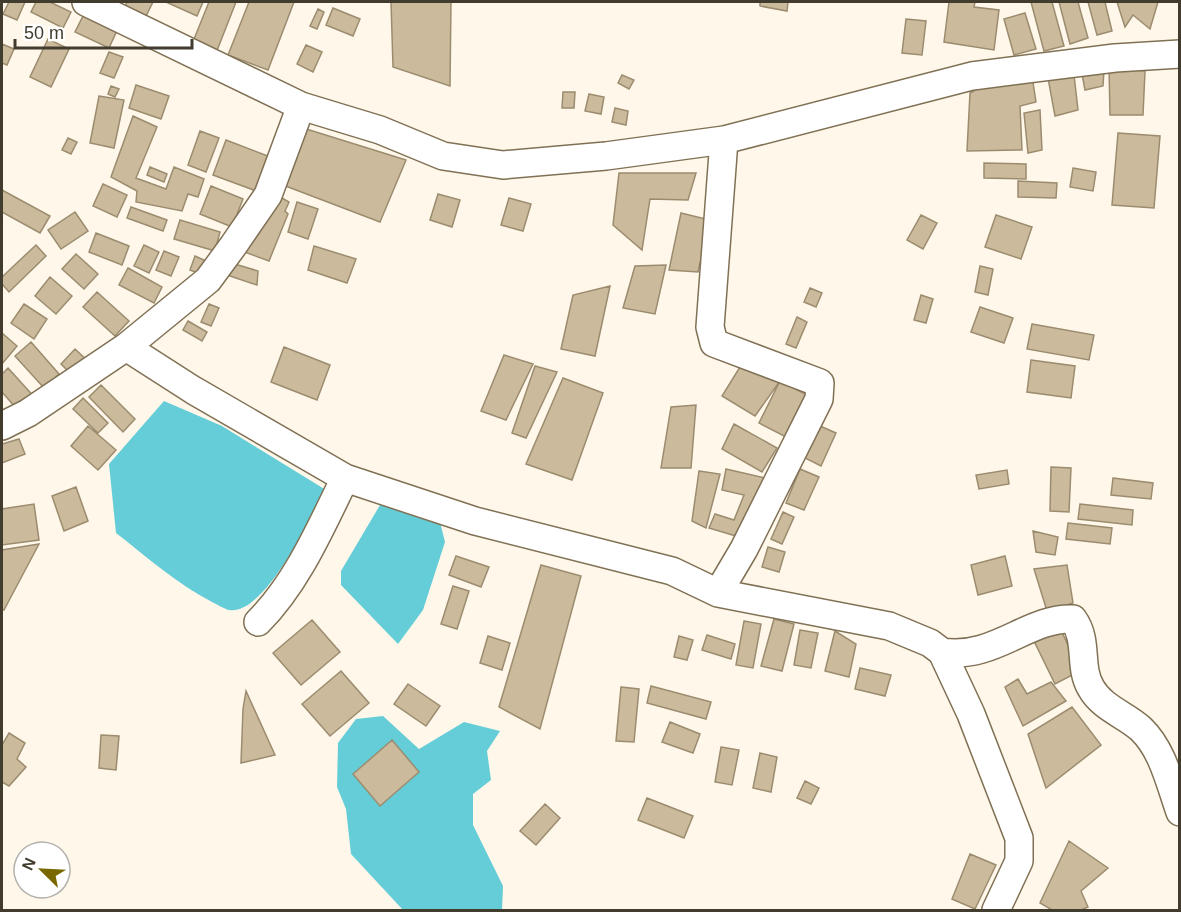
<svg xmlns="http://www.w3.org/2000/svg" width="1181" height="912" font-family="Helvetica,sans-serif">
  <rect width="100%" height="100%" fill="#fef7ea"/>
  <path fill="#65cdd7" d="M164,401L222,426L326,490C310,517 265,616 229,610C224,609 217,604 212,602C177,584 147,557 116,533L109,464Z
    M380,505L438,514L445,542L423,610L398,644L341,585V571Z
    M383,716L419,749L464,722L500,731L487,751L491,780L473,794V825L503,886L502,910H403L351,854L346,809L337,787L338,743L356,719Z"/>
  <path fill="#cbbb9c" stroke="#9c8c6f" stroke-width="1.5" d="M9,2H25L17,20L3,14Z
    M36,2H50L71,12L63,28L31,12Z
    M127,2H153L145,18L124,8Z
    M166,2H203L197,16Z
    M209,2H236L216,53L192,44Z
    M249,2H294L268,70L228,55Z
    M391,2H451L450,86L393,67Z
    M760,2H788L787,11L760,6Z
    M949,2H975L974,7L999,10L994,50L944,42Z
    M1031,2H1052L1064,46L1044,51Z
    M1059,2H1078L1088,38L1070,44Z
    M1088,2H1105L1112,31L1097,35Z
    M1117,2H1158L1150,29L1133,15L1125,27Z
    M87,8L120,24L109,48L75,32Z
    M333,8L360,19L353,36L326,25Z
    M318,9L324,12L317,29L310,26Z
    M1025,13L1036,49L1014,55L1004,19Z
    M906,19L926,21L922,55L902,53Z
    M48,39L69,49L51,87L30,77Z
    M2,44L14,49L7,65L2,63Z
    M306,45L322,52L313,72L297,64Z
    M109,52L123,57L114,78L100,73Z
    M1109,67L1145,71L1143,115H1110Z
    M1104,70L1103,86L1085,90L1082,74Z
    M622,75L634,80L629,89L618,83Z
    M1074,75L1078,110L1055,116L1048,78Z
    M1032,76L1036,102L1020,106L1022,150L967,151L970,93L992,81Z
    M136,85L169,96L161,119L129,108Z
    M111,86L119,89L115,97L108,94Z
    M563,92H575L574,108H562Z
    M589,94L604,97L601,114L585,111Z
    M99,96L124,100L114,148L90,143Z
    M615,108L628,111L626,125L612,122Z
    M1040,110L1042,150L1028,153L1024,113Z
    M133,116L157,127L136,178L166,189L174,167L204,179L198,197L188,194L182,211L136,202L137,191L111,177Z
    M303,128L406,160L380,222L283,185Z
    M200,131L219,138L206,172L188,165Z
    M1118,133L1160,136L1154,208L1112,205Z
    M68,138L77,142L71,154L62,150Z
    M226,140L273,158L259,192L213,175Z
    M984,163L1026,164V179L984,178Z
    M150,167L167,174L164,182L147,175Z
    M1073,168L1096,172L1093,191L1070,187Z
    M619,173H696L688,200L650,199L642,250L613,225Z
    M1018,181L1057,183L1056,198L1018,197Z
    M103,184L127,195L117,217L93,206Z
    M211,186L243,199L232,227L200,214Z
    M2,190L50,216L40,233L2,212Z
    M438,194L460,200L452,227L430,220Z
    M277,195L289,202L285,211L288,214L269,261L242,251Z
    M509,198L531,204L523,231L501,225Z
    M297,202L318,209L308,239L288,232Z
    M131,207L167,220L163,231L127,218Z
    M75,212L88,231L61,249L48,230Z
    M681,213L710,220L698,272L669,270Z
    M921,215L937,223L923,249L907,240Z
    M996,215L1032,227L1021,259L985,247Z
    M180,220L220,232L215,251L174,239Z
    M96,233L129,246L122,265L89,252Z
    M36,245L46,256L9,292L2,284V277Z
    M144,245L159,252L149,273L134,266Z
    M314,246L356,259L347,283L308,270Z
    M164,251L179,257L171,276L156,270Z
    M76,254L98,274L84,289L62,269Z
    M195,256L208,262L203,275L190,270Z
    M228,262L258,271L257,285L224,274Z
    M666,265L655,314L623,308L635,266Z
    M980,266L993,269L988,295L975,292Z
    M128,268L162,287L154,303L119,285Z
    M50,277L72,296L56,314L35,296Z
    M610,286L595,356L561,349L573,295Z
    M810,288L822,293L816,307L804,302Z
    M97,292L129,321L115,336L83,307Z
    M921,295L933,299L926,323L914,320Z
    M24,304L47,319L34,339L11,323Z
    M209,304L219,308L211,326L201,322Z
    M980,307L1013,318L1004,343L971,332Z
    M797,317L807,322L796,348L786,344Z
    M188,321L207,332L202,341L183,330Z
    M1032,324L1094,335L1089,360L1027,349Z
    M2,333L17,346L2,364Z
    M31,342L59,374L44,388L15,356Z
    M284,347L330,365L317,400L271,382Z
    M75,349L89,362L74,377L61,364Z
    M504,355L533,364L506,420L481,411Z
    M1031,360L1075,366L1071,398L1027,392Z
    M535,366L557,372L526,438L512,433Z
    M740,367L780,381L755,416L722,396Z
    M8,368L37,400L21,414L2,392V374Z
    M563,378L603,393L572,480L526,464Z
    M780,381L809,396L788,438L759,423Z
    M101,385L135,419L123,432L89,397Z
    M83,398L108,423L98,433L73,409Z
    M696,405L691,468H661L671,407Z
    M734,424L777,448L762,472L722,449Z
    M88,426L116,450L98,470L71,446Z
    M820,426L836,433L821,466L805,458Z
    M19,439L25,454L2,463V444Z
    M1051,467L1071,468L1069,512L1050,511Z
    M726,469L769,479L746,539L709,528L715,514L734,520L744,495L722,490Z
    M800,469L819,477L804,510L786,503Z
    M1007,470L1009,484L979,489L976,475Z
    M699,471L720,474L706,528L692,521Z
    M1113,478L1153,483L1151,499L1111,495Z
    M76,487L88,521L64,531L52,496Z
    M34,504L39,540L2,545V509Z
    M1080,504L1133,510L1132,525L1078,519Z
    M783,512L794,517L782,544L771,539Z
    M1068,523L1112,528L1110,544L1066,539Z
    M1033,531L1058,537L1055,555L1036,552Z
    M39,544L4,610H2V550Z
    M768,547L785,552L779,572L762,567Z
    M456,556L489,567L481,587L449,575Z
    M1005,556L1012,586L978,595L971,565Z
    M541,565L581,576L540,729L499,707Z
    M1067,565L1073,603L1047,611L1034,569Z
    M453,586L469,591L457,629L441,624Z
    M774,619L794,624L782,671L761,666Z
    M312,620L340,652L301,685L273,653Z
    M744,621L761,624L753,668L736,665Z
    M1060,628L1080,671L1055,684L1034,641Z
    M800,630L818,633L811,668L794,665Z
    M835,631L856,644L849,677L825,671Z
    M707,635L735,644L731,659L702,650Z
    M488,636L510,643L502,670L480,663Z
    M679,636L693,640L687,660L674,657Z
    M860,668L891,675L885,696L855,689Z
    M341,671L369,703L330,736L302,704Z
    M1018,679L1027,694L1051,682L1066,701L1023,726L1005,687Z
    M408,684L440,706L426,726L394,704Z
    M651,686L711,702L706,719L647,703Z
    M621,687L639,689L634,742L616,741Z
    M246,691L275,755L241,763L243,709Z
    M1072,707L1101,745L1046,788L1028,734Z
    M670,722L700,734L693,753L662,742Z
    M9,733L25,743L17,759L26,767L9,786L2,782V745Z
    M101,735L119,736L116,770L99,768Z
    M392,740L419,772L380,806L353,774Z
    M721,747L739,750L732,785L715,782Z
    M760,753L777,757L771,792L753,788Z
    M805,781L819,788L811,804L797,798Z
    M647,798L693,816L684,838L638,820Z
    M545,804L560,818L536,845L520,831Z
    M1069,841L1108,868L1081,891L1088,907L1081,910H1052L1040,903Z
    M970,854L996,865L975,909L952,899Z"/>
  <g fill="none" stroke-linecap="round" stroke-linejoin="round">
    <g stroke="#807155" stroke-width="30">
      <path id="street" d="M86,2L301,106L380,130L443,156L503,165L606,156L724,140L972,76L1115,58L1180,54
        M126,347L208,280L233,246L268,195L301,106
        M2,426L28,413L126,347L193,390L345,478L475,521L672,571L718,593L889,626L930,643L942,652L971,714L1019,838V861L996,910
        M718,593L744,549L819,399L820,383L714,343L710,327L724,140
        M258,622C297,583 321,527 345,478
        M942,652C995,660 1028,617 1073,619C1089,641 1078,666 1091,688C1102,708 1126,715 1141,729C1163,750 1170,784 1180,812"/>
    </g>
    <use href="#street" stroke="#fff" stroke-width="27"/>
  </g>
  <rect width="1181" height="912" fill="none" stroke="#423c2f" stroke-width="6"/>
  <g transform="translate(42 870) rotate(294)"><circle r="28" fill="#ffffff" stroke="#b3b1ac" stroke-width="1.5"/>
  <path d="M0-4.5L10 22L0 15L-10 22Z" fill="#796800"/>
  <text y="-9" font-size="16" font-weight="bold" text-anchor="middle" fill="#423c2f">N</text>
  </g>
  <path d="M15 39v9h177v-9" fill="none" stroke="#423c2f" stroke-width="3"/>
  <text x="24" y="39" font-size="18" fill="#423c2f" stroke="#ffffff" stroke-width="4.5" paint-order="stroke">50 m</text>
</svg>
